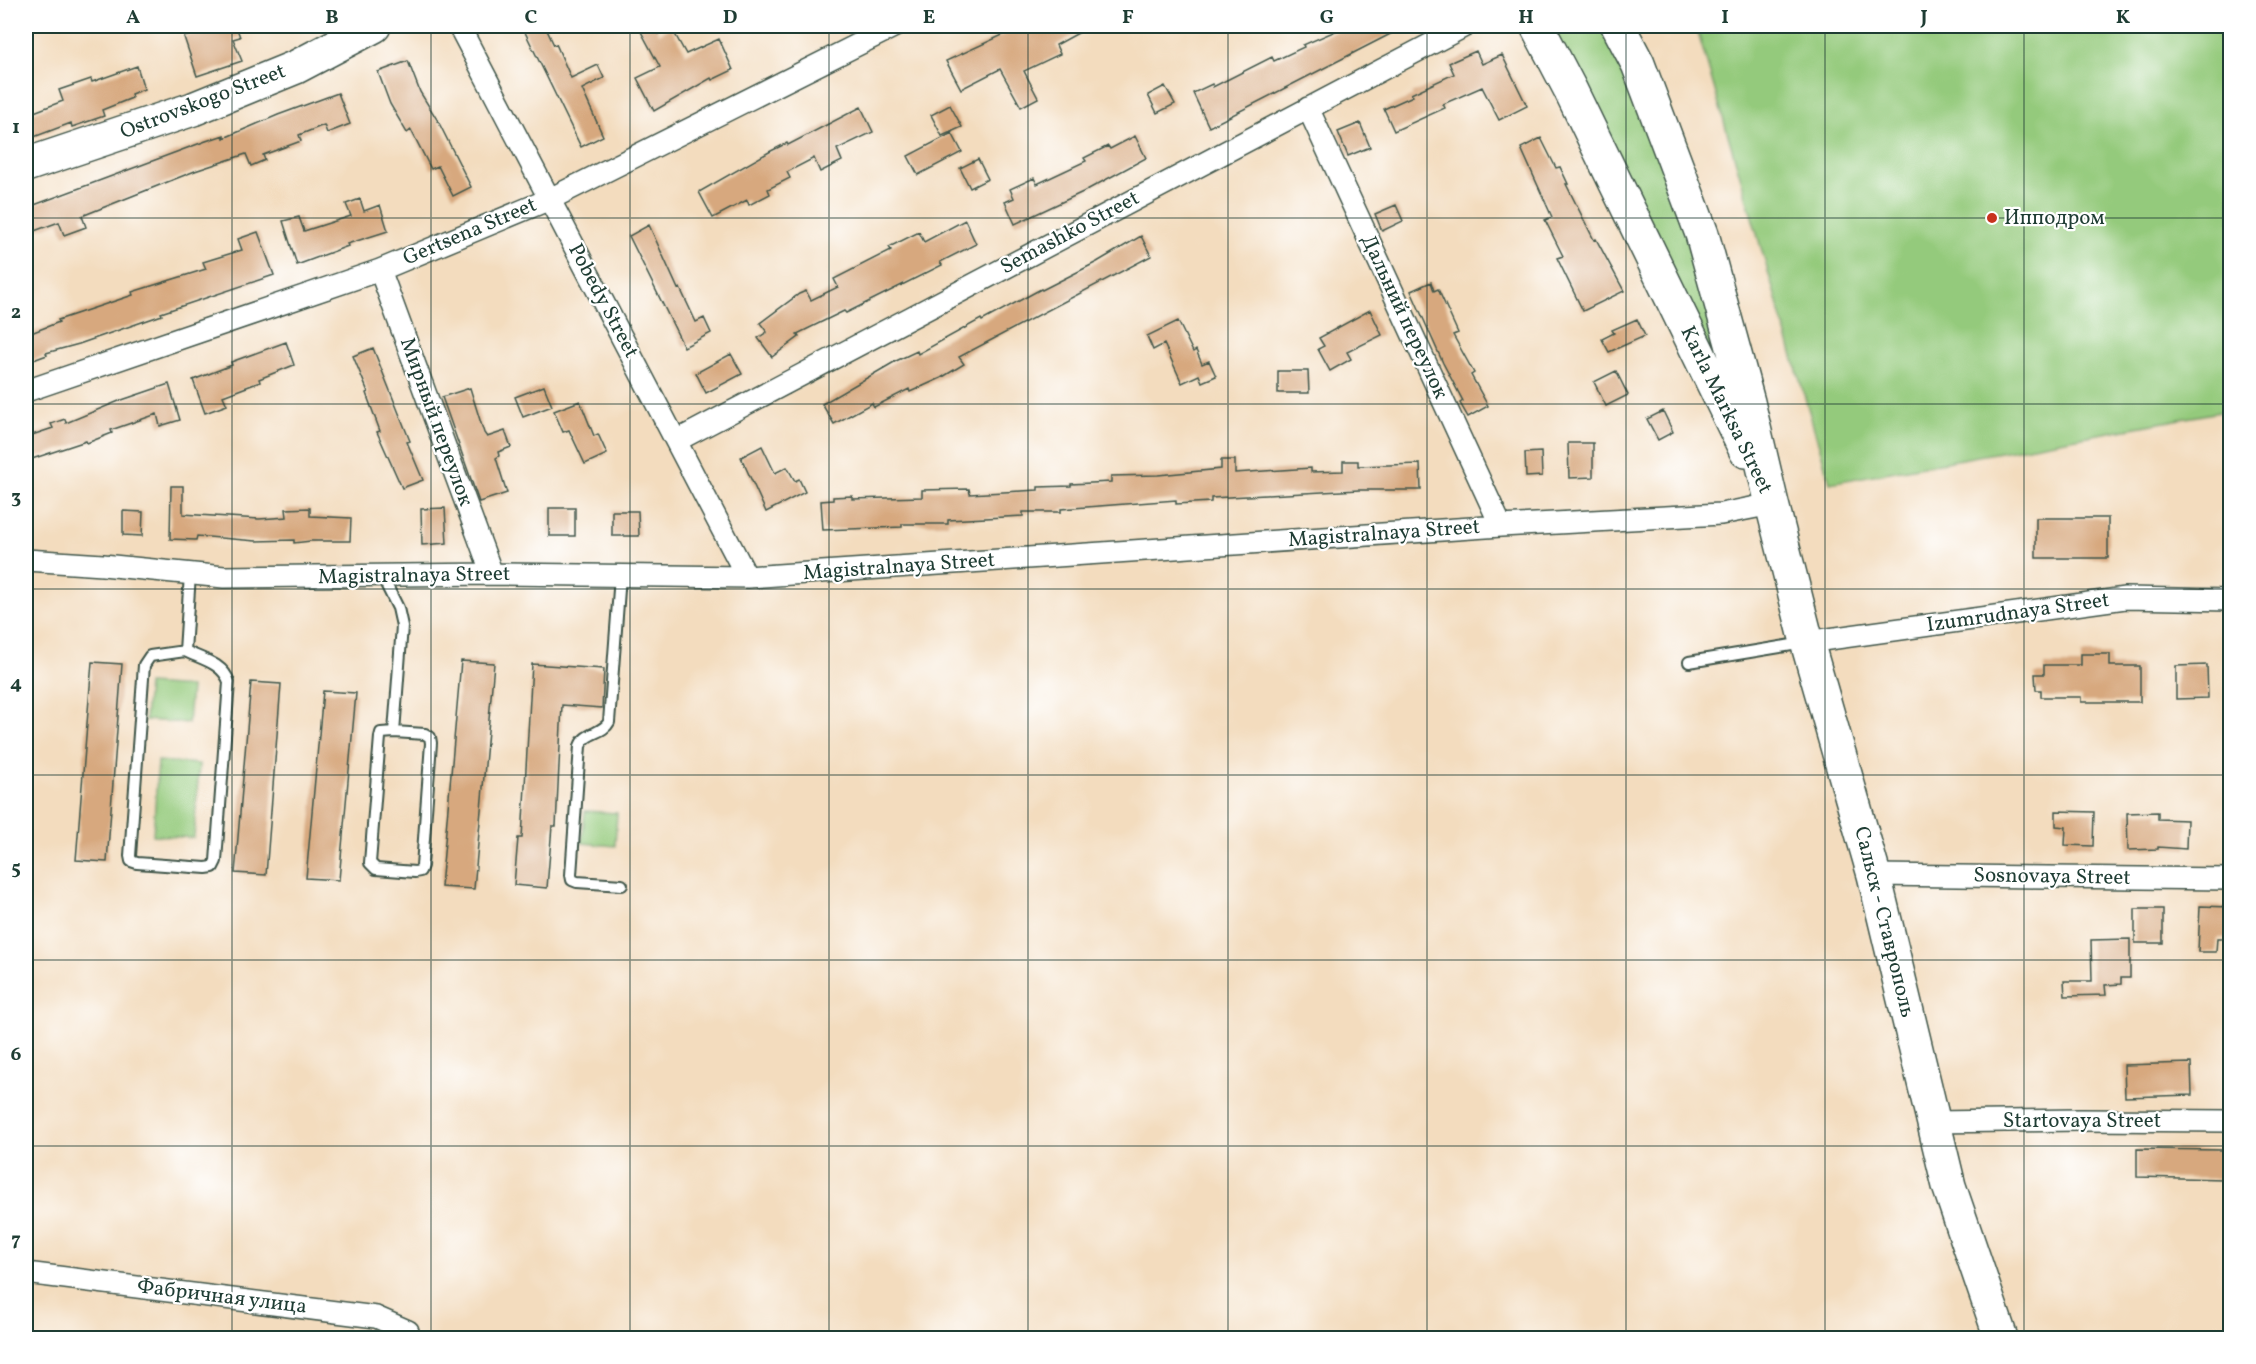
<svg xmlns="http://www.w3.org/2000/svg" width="2256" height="1364" font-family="Vollkorn,serif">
  <rect width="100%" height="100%" fill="#fff"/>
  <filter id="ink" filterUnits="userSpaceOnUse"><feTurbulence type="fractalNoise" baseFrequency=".0167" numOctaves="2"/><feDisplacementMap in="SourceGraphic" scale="12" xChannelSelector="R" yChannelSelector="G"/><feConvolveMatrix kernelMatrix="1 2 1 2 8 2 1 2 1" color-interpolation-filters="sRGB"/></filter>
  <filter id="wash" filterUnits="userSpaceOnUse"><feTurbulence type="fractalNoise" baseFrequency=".008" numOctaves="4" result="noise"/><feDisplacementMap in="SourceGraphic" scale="24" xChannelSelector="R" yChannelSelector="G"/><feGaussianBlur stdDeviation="1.35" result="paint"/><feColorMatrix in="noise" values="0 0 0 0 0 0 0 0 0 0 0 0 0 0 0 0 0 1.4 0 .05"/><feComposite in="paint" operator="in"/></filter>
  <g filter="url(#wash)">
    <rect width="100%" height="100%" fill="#f3dcbe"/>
    <path fill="#94ca7b" stroke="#5a8458" stroke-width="1.5" d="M1536,26H1618L1772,504Z
      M1696,26H2230V410L1830,483Z
      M148,684L191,687L188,723L145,720Z
      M158,761L199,764L194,838L153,835Z
      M585,811L617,813L615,846L582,843Z"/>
    <g id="blocks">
      <path fill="#d7a87e" d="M219,26H236L240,37L233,39L242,61L197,76L184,37Z
        M522,26H545L554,45L556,44L571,78L598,65L604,78L582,89L603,136L581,147Z
        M638,26H655L659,34L671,27L686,54L719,39L733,70L712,80L711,78L654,111L637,78L660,67Z
        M1022,26H1091L1056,45L1060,54L1024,71L1038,98L1021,107L1000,69L961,89L946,61Z
        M1347,26H1406L1209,127L1193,93L1212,84L1213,87L1272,57L1274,61L1304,47L1303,45Z
        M1476,51L1482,64L1502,55L1527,106L1499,120L1482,87L1443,104L1445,108L1394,131L1384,109L1413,96L1411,94L1454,74L1449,63Z
        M408,61L420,92L438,121L471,187L453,196L438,166L431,169L411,130L407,133L390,104L378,72Z
        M137,66L144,89L131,94L132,98L102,110L104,116L72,127L71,123L26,140V115L63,101L59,90L91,79L92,82Z
        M1165,86L1175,104L1157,113L1148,95Z
        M338,93L350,124L327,133L324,125L299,135L301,141L263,155L265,160L251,166L246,154L195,171L82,216L86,227L64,235L59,222L26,234V208L206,141L224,135V138L278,115Z
        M950,105L962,127L942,136L931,115Z
        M861,107L873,132L837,149L842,161L820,172L814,158L787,172L790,178L768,189L770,194L749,205L747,200L713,218L699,192L771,151L787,143L788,145Z
        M1360,123L1370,147L1348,156L1338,132Z
        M952,133L962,152L918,175L908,156Z
        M1135,136L1146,158L1083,192L1015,224L1005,202L1014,198L1010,189L1034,178L1037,184L1086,161L1084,158L1108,146L1110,149Z
        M1541,138L1556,168L1560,167L1568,184H1566L1594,240L1596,239L1624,291L1583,311L1557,258L1563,256L1545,220L1552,217L1521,148Z
        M978,159L988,179L970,188L960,168Z
        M360,199L364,211L380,205L388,231L347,244L348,246L297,265L283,221L299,217L304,231L351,216L346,204Z
        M1396,205L1403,221L1382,231L1375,214Z
        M965,220L976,244L940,262L942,265L846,313L844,311L797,334L799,337L772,357L758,338L767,332L760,323L799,294L806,291L811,300L838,287L834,279L891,250L889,247L919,232L924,242Z
        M649,225L678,289L680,288L696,322L704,318L711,333L684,347L629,236Z
        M258,232L274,275L161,313L162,315L79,344L46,353L47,355L28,362L26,354V335L59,322L58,320L133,295L132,292L206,269L203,262L242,250L238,239Z
        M1141,236L1151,256L959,357L964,364L941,378L910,392L909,389L874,407L872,403L834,424L822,404L896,361L917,351L918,354L981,319L982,321L1041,289L1042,290L1097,262Z
        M1431,282L1434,291L1438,289L1458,333L1453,335L1474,373L1471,375L1488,406L1468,417L1460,403L1463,401L1443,363L1411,291Z
        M1370,310L1382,335L1347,352L1351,359L1330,371L1318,349L1324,346L1319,338Z
        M1637,319L1645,336L1609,352L1602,339L1614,333L1612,330Z
        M1178,321L1193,352L1196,350L1202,364L1209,361L1216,376L1202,382L1199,375L1182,383L1164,344L1153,350L1147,336Z
        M286,342L294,365L259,379L260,382L223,396L227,405L205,413L193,380L232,365L231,362Z
        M373,348L410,441L407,442L423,480L402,488L377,432L380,431L366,393L368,392L353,356Z
        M731,354L742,374L706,393L696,373Z
        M1278,371H1308L1309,393H1278Z
        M1616,371L1628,395L1606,406L1594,382Z
        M169,384L180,420L160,426L157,414L111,430L112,433L87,443L86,441L26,461V437L53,428L51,424L65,419L66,423L119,401Z
        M544,386L552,406L523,417L515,397Z
        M470,388L484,433L487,437L505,431L511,447L498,452L499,456L496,458L507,493L479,502L442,397Z
        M580,401L594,436L598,434L607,454L585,464L569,430L563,432L554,411Z
        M1663,411L1673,432L1658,440L1647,419Z
        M1568,443H1593V477L1569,478Z
        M762,446L775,473L787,467L795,481L799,479L805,492L766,512L741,457Z
        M1541,452L1542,476L1526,477L1525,453Z
        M1221,460H1235V473L1311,468V472L1343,471V461H1358V466L1420,464L1421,490H1359L1211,498V502L1176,504V500L1061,509V512H1023V516L948,520V524H902V527L823,530L821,501L833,500V497L852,496V499L922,497V490L969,489L970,494L1038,490V487L1071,486V484L1111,482V476L1158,475L1221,469Z
        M171,486H183V514L259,519L287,517L286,509L310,508V516L351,518L350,541H311L294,543V540L256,541L197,536L196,540L170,539Z
        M445,508L447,543L422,545L421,509Z
        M549,508H575V536H549Z
        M123,511L143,512L142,536L123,535Z
        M612,511H638L639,536H612Z
        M2036,518H2108V558H2036Z
        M2081,654H2110V666H2140V702H2081V697H2041V690H2036L2035,674H2044V665H2081Z
        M461,661L494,663L474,889L441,887Z
        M92,662L122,664L107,862L76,860Z
        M532,664L604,669L602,708L562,705L556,826H552L547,888L514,885L518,838H522Z
        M2207,665L2208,698L2176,699V666Z
        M251,682L281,684L266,875L235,873Z
        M323,691L356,693L339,880L306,878Z
        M2056,811L2094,812L2093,846L2065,845L2066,827L2056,826Z
        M2158,812V819L2187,820L2186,849L2158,847V849L2128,850L2127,813Z
        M2200,906L2230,907V938H2217L2216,952H2198Z
        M2135,909H2163V943H2135Z
        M2130,939V978H2121V984L2105,985L2106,995L2065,996L2064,981H2092L2091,940Z
        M2191,1063L2192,1095L2125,1097L2124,1065Z
        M2137,1149L2223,1150L2224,1179L2137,1177Z"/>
    </g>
  </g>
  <g filter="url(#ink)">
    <use href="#blocks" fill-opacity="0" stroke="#3f5549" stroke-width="1.5"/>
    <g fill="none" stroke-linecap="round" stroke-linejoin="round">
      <g stroke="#3f5549" stroke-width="14">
        <path id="service" d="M382,576L398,608L402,626L394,732L425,734L430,737L431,743L422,866L420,871L415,872L376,869L370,863L380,737L381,733L394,732
          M620,576L609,722C603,734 585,732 580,746L571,875L572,880L577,882L622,885
          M185,651C201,659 223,663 229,682L216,861L213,867L206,868L137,863L131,861L130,856L144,665L150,656L185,651L190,574
          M1689,662L1804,643"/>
      </g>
      <g stroke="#3f5549" stroke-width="24">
        <path id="minor" d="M459,26L747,577
          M1308,108L1501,526
          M380,270L492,574
          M26,391L380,270L550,199L895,26
          M676,441L1465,26
          M26,560L103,565L224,577L492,574L747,577L1501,526L1721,514L1772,504
          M1807,642L2125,598L2230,600
          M1874,875L2230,879
          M1934,1122L2080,1120L2230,1121
          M26,1273L376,1317L408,1331L409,1338"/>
      </g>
      <g stroke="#3f5549" stroke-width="36">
        <path id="primary" d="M1537,26L1570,89L1746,451
          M1618,26L1638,64L1702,234L1748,402L1772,504L1807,642L1874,875L1949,1186L2001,1338
          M26,165L193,109L296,67L374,26"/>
      </g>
      <use href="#service" stroke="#fff" stroke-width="10"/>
      <use href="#minor" stroke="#fff" stroke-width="21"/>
      <use href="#primary" stroke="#fff" stroke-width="33"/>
    </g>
  </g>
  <path fill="none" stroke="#1f3d34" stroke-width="1.5" stroke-opacity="0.55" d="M232,26V1338M431,26V1338M630,26V1338M829,26V1338M1028,26V1338M1228,26V1338M1427,26V1338M1626,26V1338M1825,26V1338M2024,26V1338M26,218H2230M26,404H2230M26,589H2230M26,775H2230M26,960H2230M26,1146H2230"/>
  <circle fill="#c8321e" stroke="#fff" stroke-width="2" cx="1992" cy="218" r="6"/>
  <g text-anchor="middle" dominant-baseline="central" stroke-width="4.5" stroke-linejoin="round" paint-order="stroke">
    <g font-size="21" fill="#1f3d34" stroke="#fff">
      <text transform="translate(203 102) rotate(-21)">Ostrovskogo Street</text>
      <text transform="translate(470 232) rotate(-23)">Gertsena Street</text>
      <text transform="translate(1070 233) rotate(-28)">Semashko Street</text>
      <text transform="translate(603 301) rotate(62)">Pobedy Street</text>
      <text transform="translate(1404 317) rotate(65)">Дальний переулок</text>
      <text transform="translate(1726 410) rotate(64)">Karla Marksa Street</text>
      <text transform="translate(436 422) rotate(70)">Мирный переулок</text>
      <text transform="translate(1384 534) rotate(-4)">Magistralnaya Street</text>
      <text transform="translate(899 567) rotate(-4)">Magistralnaya Street</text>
      <text transform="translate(414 576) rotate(-1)">Magistralnaya Street</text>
      <text transform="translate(2018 613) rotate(-8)">Izumrudnaya Street</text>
      <text transform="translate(2052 877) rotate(1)">Sosnovaya Street</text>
      <text transform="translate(1884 922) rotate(76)">Сальск - Ставрополь</text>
      <text x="2082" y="1121">Startovaya Street</text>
      <text transform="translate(222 1297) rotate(7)">Фабричная улица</text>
    </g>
    <g font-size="21" fill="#1f3d34" stroke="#fff" text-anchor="start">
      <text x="2004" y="218">Ипподром</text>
    </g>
  </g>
  <rect width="2256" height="1364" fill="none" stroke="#fff" stroke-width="66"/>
  <rect x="33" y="33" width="2190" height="1298" fill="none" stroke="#1f3d34" stroke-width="2"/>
  <g font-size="20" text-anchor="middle" font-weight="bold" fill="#1f3d34">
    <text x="133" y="23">A</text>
    <text x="332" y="23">B</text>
    <text x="531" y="23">C</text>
    <text x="730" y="23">D</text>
    <text x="929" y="23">E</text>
    <text x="1128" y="23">F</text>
    <text x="1327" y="23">G</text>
    <text x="1526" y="23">H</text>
    <text x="1725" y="23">I</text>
    <text x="1924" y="23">J</text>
    <text x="2123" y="23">K</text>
    <text x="16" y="133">1</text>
    <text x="16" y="318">2</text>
    <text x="16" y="503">3</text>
    <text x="16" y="689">4</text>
    <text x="16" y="874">5</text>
    <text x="16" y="1060">6</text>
    <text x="16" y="1245">7</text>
  </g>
</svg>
